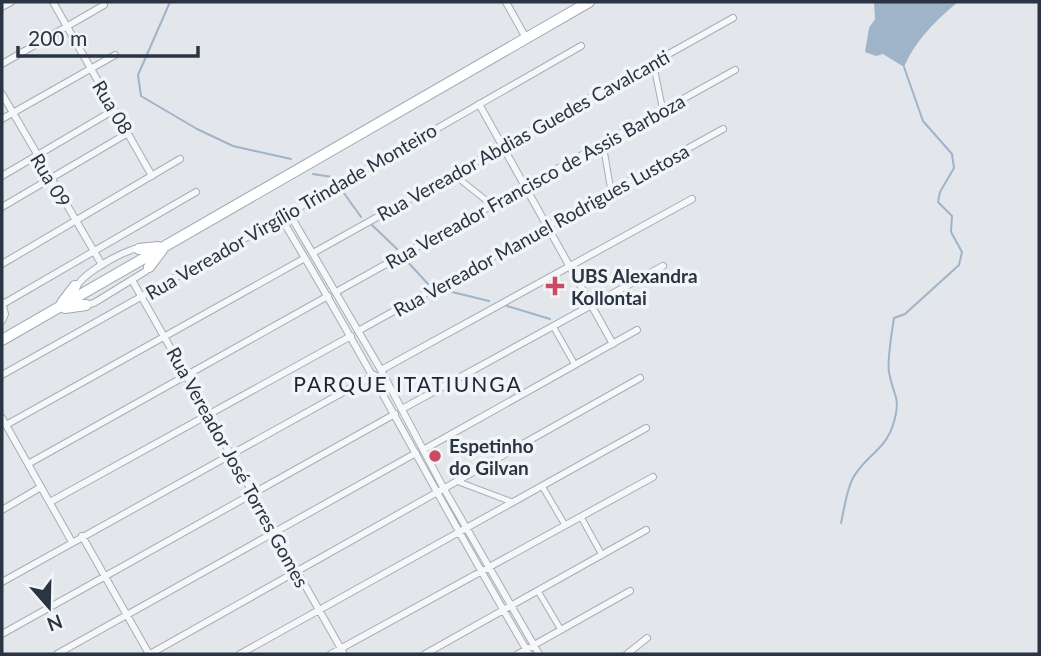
<svg xmlns="http://www.w3.org/2000/svg" width="1041" height="656" font-family="Lato,sans-serif">
  <rect width="100%" height="100%" fill="#e3e6eb"/>
  <path fill="#9fb4c9" d="M874,2H958C937,19 915,41 904,67L883,54L876,56L865,52L869,28L875,19Z"/>
  <g fill="none" stroke-linecap="round" stroke-linejoin="round">
    <path stroke="#9fb4c9" stroke-width="2" d="M170,2L138,75L141,96L197,129L233,146L291,159
      M313,174L332,177
      M341,189L361,217
      M372,225L397,249
      M405,259L428,284
      M440,289L489,301
      M507,306L550,319
      M841,523C844,510 846,493 852,480C863,457 885,451 893,425C902,396 893,397 889,372C887,360 892,331 894,318L905,314L959,265L962,252L951,232L952,216L938,202L940,192L954,168L952,154L923,121L904,67"/>
    <g stroke="#a8adb5" stroke-width="7">
      <path id="pedestrian" d="M653,62L663,111
        M603,144L611,191
        M453,174L492,205
        M553,326L575,365
        M459,482L512,502
        M542,486L565,525
        M581,517L602,555
        M538,591L561,630"/>
    </g>
    <g stroke="#a8adb5" stroke-width="8">
      <path id="minor" d="M53,2L152,176
        M506,2L526,38
        M2,7L11,2
        M2,64L104,5
        M2,94L102,265
        M479,104L613,344
        M2,119L115,55
        M2,176L114,110
        M2,207L128,133
        M289,213L381,370L444,489L539,654
        M281,218C368,361 444,510 529,654
        M134,249C143,249 149,253 150,262L146,271L94,303L86,305L78,301L75,291C78,275 119,254 134,249Z
        M313,253L733,18
        M2,264L180,159
        M132,280L344,654
        M336,292L735,70
        M2,302L5,314L2,321
        M3,304L196,192
        M358,331L723,129
        M381,370L692,199
        M2,375L281,218L581,46
        M402,409L663,266
        M2,418L72,542
        M6,425L305,258
        M423,450L637,330
        M28,464L328,296
        M50,502L351,336
        M2,510L41,487
        M82,536L149,654
        M2,582L374,375
        M2,634L395,414
        M57,654L416,453
        M150,654L640,378
        M240,654L646,428
        M331,654L653,477
        M425,654L646,530
        M518,654L630,591
        M627,654L647,638"/>
    </g>
    <g stroke="#a2aab6" stroke-width="12">
      <path id="primary" d="M139,249L158,247
        M149,267L162,250
        M62,303L75,286
        M65,308L86,305
        M2,340L589,2"/>
    </g>
    <use href="#pedestrian" stroke="#f5f7f9" stroke-width="5"/>
    <use href="#minor" stroke="#f5f7f9" stroke-width="6"/>
    <use href="#primary" stroke="#fff" stroke-width="10"/>
  </g>
  <g fill="#cb4c61" stroke="#f2f5f8" stroke-width="2.5">
    <path d="M551.5 275.5h7v7h7v7h-7v7h-7v-7h-7v-7h7z"/>
    <circle cx="435" cy="456" r="7"/>
  </g>
  <g text-anchor="middle" dominant-baseline="central" stroke-width="7" stroke-linejoin="round" paint-order="stroke">
    <g font-size="19" fill="#2b3442" stroke="#f2f5f8">
      <text transform="translate(113 107) rotate(59)">Rua 08</text>
      <text transform="translate(523 135) rotate(-29)">Rua Vereador Abdias Guedes Cavalcanti</text>
      <text transform="translate(51 180) rotate(59)">Rua 09</text>
      <text transform="translate(535 181) rotate(-29)">Rua Vereador Francisco de Assis Barboza</text>
      <text transform="translate(291 211) rotate(-30)">Rua Vereador Virgílio Trindade Monteiro</text>
      <text transform="translate(541 230) rotate(-29)">Rua Vereador Manuel Rodrigues Lustosa</text>
      <text transform="translate(238 467) rotate(61)">Rua Vereador José Torres Gomes</text>
    </g>
    <g font-size="19" font-weight="bold" fill="#2b3442" stroke="#f2f5f8" text-anchor="start">
      <text x="571" y="275">UBS Alexandra<tspan x="571" dy="22">Kollontai</tspan></text>
      <text x="449" y="445">Espetinho<tspan x="449" dy="22">do Gilvan</tspan></text>
    </g>
    <g font-size="21" letter-spacing="2" fill="#1d2533" stroke="#f2f5f8">
      <text x="408" y="383">PARQUE ITATIUNGA</text>
    </g>
  </g>
  <rect width="1041" height="656" fill="none" stroke="#2b3442" stroke-width="7"/>
  <g transform="translate(49 607) rotate(160)" stroke="#f2f5f8" stroke-width="5" paint-order="stroke">
  <path d="M0-5L12 26L0 18L-12 26Z" fill="#2b3442"/>
  <text y="-10" font-size="19" font-weight="bold" text-anchor="middle" fill="#2b3442">N</text>
  </g>
  <path d="M18 46v10h180v-10" fill="none" stroke="#2b3442" stroke-width="3.5"/>
  <text x="28" y="46" font-size="21" fill="#2b3442" stroke="#f2f5f8" stroke-width="5" paint-order="stroke">200 m</text>
</svg>
